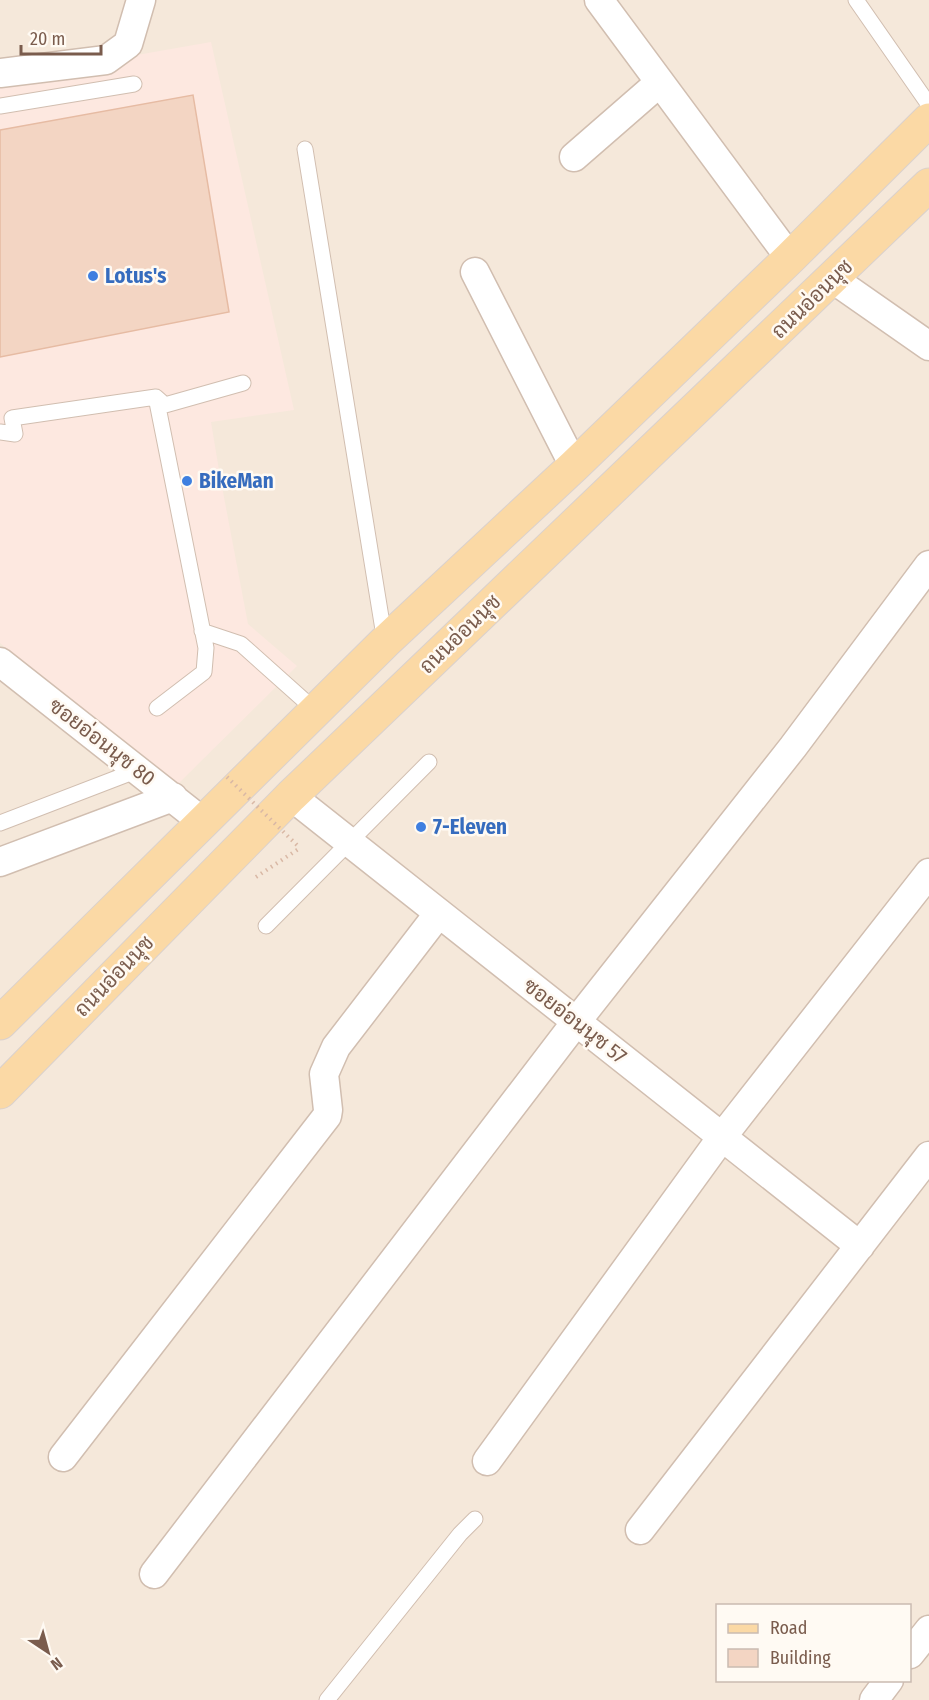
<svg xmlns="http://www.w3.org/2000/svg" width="929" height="1700" font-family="'Fira Sans Condensed',Sarabun,sans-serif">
  <rect width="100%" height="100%" fill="#fdf6ec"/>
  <path fill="#f5e8da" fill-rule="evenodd" d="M0,0H929V1700H0ZM718,1606H910V1680H718Z"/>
  <path fill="#fde8e0" d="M211,42L294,410L211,422L220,476L248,624L297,666L174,788L0,643V79Z"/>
  <path fill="#f3d5c3" stroke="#e6bba3" stroke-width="1.5" d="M193,95L229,312L0,357V130Z"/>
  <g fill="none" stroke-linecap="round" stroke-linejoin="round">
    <g stroke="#d1beb0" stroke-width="17">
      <path id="service" d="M856,0L929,105
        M0,106L134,84
        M305,149L385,642
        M156,397L206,648L204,672L157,708
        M0,432L15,434L12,418L156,397L165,405L243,383
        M202,631L241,644L316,711
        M0,823L138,770
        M266,926L429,762
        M327,1700L460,1534L475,1519"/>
    </g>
    <g stroke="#d1beb0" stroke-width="31">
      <path id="minor" d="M599,0L790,258
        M0,73L106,60L128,44L141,0
        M574,157L659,83
        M475,272L574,466
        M833,279L929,346
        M0,662L203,822
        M291,796L860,1246
        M0,862L173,797
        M63,1457L327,1116L328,1110L324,1074L336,1047L439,913
        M487,1461L722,1137L929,873
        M640,1530L929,1156
        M154,1574L576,1022L793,747L929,565
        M910,1654L929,1630
        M874,1700L889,1680"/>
    </g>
    <g stroke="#dad1cd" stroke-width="35">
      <path id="primary" d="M0,1023L385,642L574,466L790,258L929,120
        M0,1092L291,796L929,185"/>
    </g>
    <path stroke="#d9b8a5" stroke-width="4" stroke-dasharray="1.5 4.5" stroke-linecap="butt" d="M256,877L300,848"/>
    <use href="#service" stroke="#fff" stroke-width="15"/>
    <use href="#minor" stroke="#fff" stroke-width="28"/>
    <use href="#primary" stroke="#fbd9a5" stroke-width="33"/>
    <path stroke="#d9b8a5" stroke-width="4" stroke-dasharray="1.5 4.5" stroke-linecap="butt" d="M227,777L300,848"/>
  </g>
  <g fill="#3f7fe0" stroke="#fffaf3" stroke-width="2">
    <circle cx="93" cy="276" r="6"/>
    <circle cx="187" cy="481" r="6"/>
    <circle cx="421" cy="827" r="6"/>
  </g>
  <g text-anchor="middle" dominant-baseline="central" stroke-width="5" stroke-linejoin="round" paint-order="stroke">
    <g font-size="21" font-weight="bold" fill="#366cbe" stroke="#fffaf3" text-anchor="start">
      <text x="105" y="276">Lotus's</text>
      <text x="199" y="481">BikeMan</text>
      <text x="433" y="827">7-Eleven</text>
    </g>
    <g font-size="21" fill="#7a5c4d" stroke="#fffaf3">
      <text transform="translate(812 299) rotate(-44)">ถนนอ่อนนุช</text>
      <text transform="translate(460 634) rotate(-44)">ถนนอ่อนนุช</text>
      <text transform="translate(102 742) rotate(38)">ซอยอ่อนนุช 80</text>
      <text transform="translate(114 976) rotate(-46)">ถนนอ่อนนุช</text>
      <text transform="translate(575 1021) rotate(38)">ซอยอ่อนนุช 57</text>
    </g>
  </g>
  <rect x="716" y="1604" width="195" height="78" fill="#fffaf3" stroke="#cabbb1" stroke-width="1.5"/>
  <rect x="728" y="1624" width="30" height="9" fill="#fbd9a5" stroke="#cabbb1" stroke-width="1.5"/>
  <text x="770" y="1634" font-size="18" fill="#7a5c4d">Road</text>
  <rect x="728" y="1649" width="30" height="18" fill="#f3d5c3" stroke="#cabbb1" stroke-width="1.5"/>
  <text x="770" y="1664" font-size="18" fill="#7a5c4d">Building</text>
  <g transform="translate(48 1652) rotate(144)" stroke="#fffaf3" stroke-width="4.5" paint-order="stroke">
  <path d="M0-4.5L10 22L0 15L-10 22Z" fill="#7a5c4d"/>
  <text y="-9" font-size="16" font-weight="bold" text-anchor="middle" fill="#7a5c4d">N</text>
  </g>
  <path d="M21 45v9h80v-9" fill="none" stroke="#7a5c4d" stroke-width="3"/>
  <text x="30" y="45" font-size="18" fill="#7a5c4d" stroke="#fffaf3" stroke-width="4.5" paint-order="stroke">20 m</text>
</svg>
